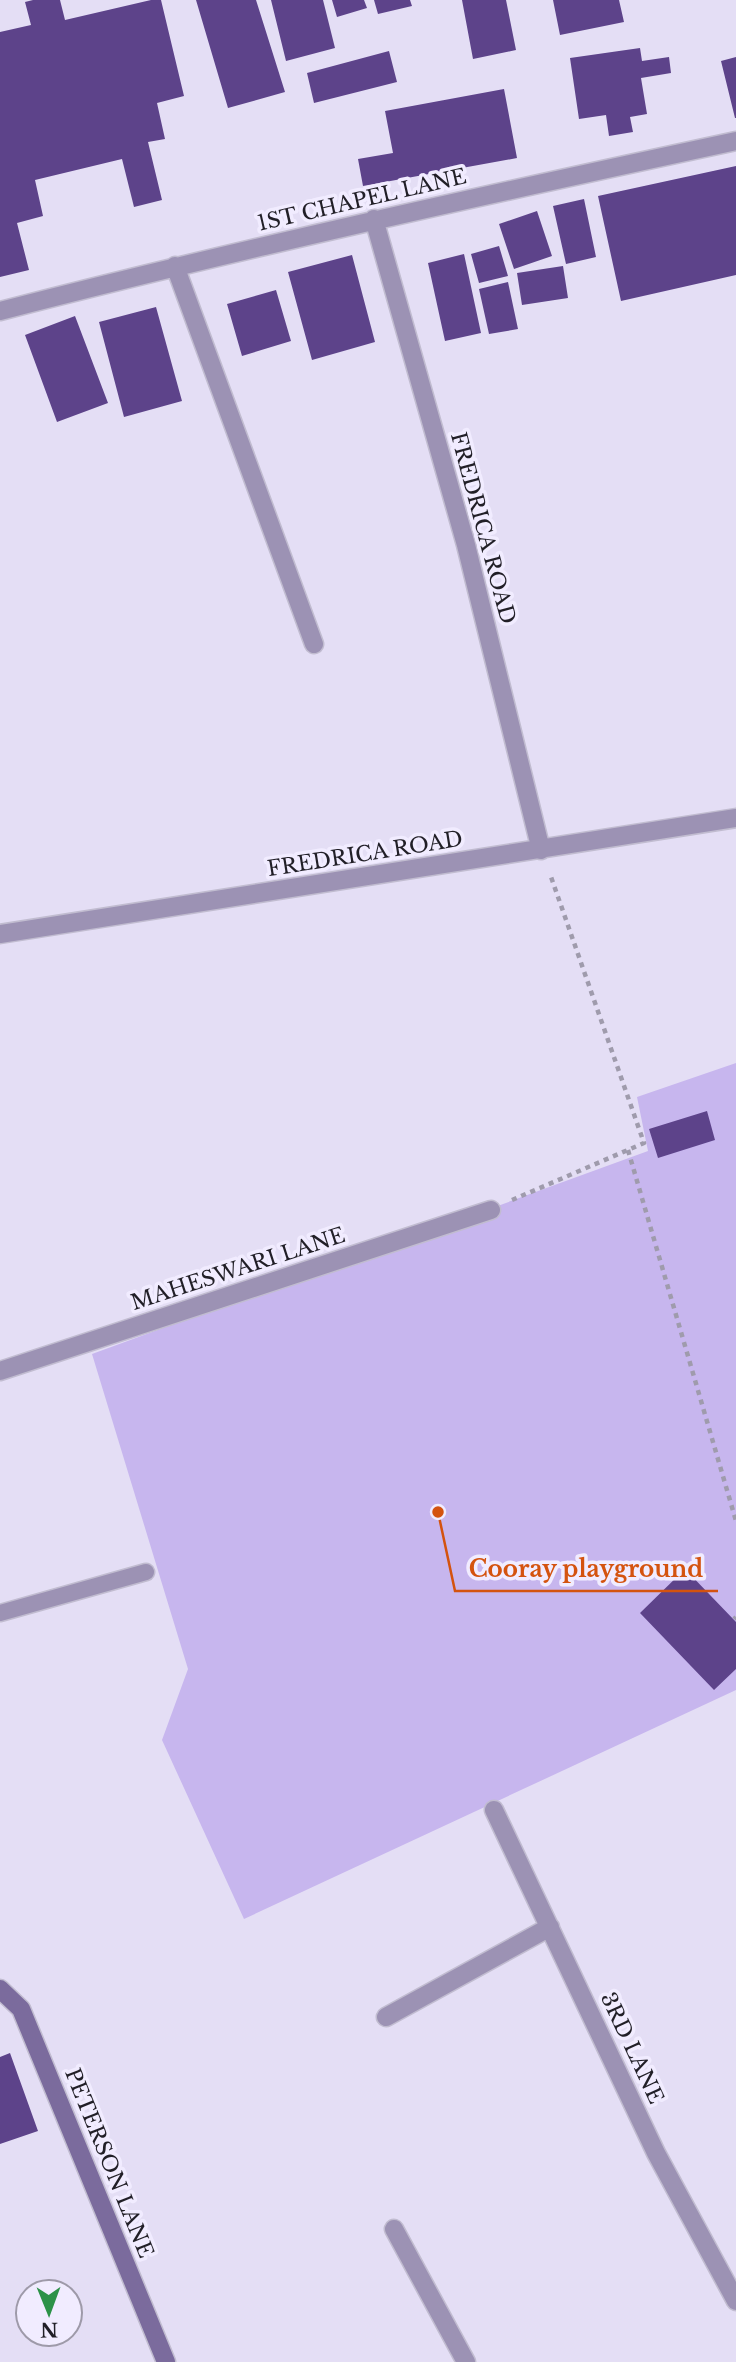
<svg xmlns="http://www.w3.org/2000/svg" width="736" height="2362" font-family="'Libre Baskerville',serif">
  <rect width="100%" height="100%" fill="#e4def5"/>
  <path fill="#c7b6ee" d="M736,1063V1690L244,1919L162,1740L188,1669L92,1354L648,1151L637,1097Z"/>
  <path fill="#5d438a" d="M33,0H60L65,20L151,0H161L184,96L157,103L165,139L148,142L162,200L134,207L122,159L35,180L43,216L17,223L29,270L0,277V32L31,25L25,2Z
    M196,0H256L285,92L228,108Z
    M271,0H323L335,48L286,61Z
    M332,0H364L367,8L337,17Z
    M374,0H410L412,6L378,14Z
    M462,0H506L516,50L473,59Z
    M553,0H619L624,22L560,35Z
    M640,48L642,61L669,57L671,73L641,78L647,114L630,117L633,132L609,136L606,115L579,119L570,58Z
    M389,51L397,82L314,103L307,73Z
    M736,57V118H735L721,61Z
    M504,89L517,158L363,186L358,159L393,153L385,111Z
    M736,166V275L621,301L598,196Z
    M584,199L596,257L566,264L553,206Z
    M537,211L552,256L514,269L499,224Z
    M499,246L508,276L479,283L471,254Z
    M464,254L481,333L445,341L428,263Z
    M352,255L375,342L312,360L288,272Z
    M563,266L568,298L522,305L517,273Z
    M508,282L518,329L489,334L479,289Z
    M276,290L291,341L242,356L227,304Z
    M156,307L182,401L124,417L99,322Z
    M75,316L108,403L57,422L25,335Z
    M707,1111L715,1140L658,1158L649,1129Z
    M685,1569L736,1622V1669L714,1690L640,1613Z
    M10,2053L38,2131L0,2144V2057Z"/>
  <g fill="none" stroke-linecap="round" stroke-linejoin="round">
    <g stroke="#c1bcd0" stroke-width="19">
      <path id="lane" d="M0,1613L146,1572"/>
    </g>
    <g stroke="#c1bcd0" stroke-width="21">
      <path id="street" d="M374,219L466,545L541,850
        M175,266L314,644
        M0,311C244,248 490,194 736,141
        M0,934L736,818
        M0,1371L491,1210
        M494,1810L656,2153L736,2301
        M386,2017L550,1927
        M394,2229L466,2362"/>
    </g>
    <g stroke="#c1bcd0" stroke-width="21">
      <path id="secondary" d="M0,1989L21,2009L166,2362"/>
    </g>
    <path stroke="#9f9bac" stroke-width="4.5" stroke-dasharray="5 5" stroke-linecap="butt" d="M628,1150L736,1521
      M512,1200L644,1143L550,874
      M734,1619L736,1617"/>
    <use href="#lane" stroke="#9c92b4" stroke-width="16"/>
    <use href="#street" stroke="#9c92b4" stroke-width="18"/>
    <use href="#secondary" stroke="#7b6b9d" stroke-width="18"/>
  </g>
  <g text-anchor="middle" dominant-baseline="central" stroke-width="7" stroke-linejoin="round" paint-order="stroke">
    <g font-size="21" fill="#211f27" stroke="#f1ecff">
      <text transform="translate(362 200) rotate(-13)">1ST CHAPEL LANE</text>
      <text transform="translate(483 528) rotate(75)">FREDRICA ROAD</text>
      <text transform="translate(365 854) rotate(-9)">FREDRICA ROAD</text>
      <text transform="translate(238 1269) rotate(-18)">MAHESWARI LANE</text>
      <text transform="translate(632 2048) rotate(65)">3RD LANE</text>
      <text transform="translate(109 2163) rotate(68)">PETERSON LANE</text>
    </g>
  </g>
  <path fill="none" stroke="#d4530f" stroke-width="2.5" d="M438 1512L455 1591H718"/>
  <circle fill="#d4530f" stroke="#f1ecff" stroke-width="2.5" cx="438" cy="1512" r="7"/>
  <g font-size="23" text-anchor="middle" font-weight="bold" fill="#d4530f" stroke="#f1ecff" stroke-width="7" stroke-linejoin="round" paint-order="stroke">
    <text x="586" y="1577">Cooray playground</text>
  </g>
  <g transform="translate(49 2313) rotate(179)"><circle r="33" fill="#f1ecff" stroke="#9e9aa9" stroke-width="2"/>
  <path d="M0-5L12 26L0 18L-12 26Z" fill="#2c9248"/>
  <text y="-10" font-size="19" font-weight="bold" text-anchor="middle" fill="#211f27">N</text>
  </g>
</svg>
